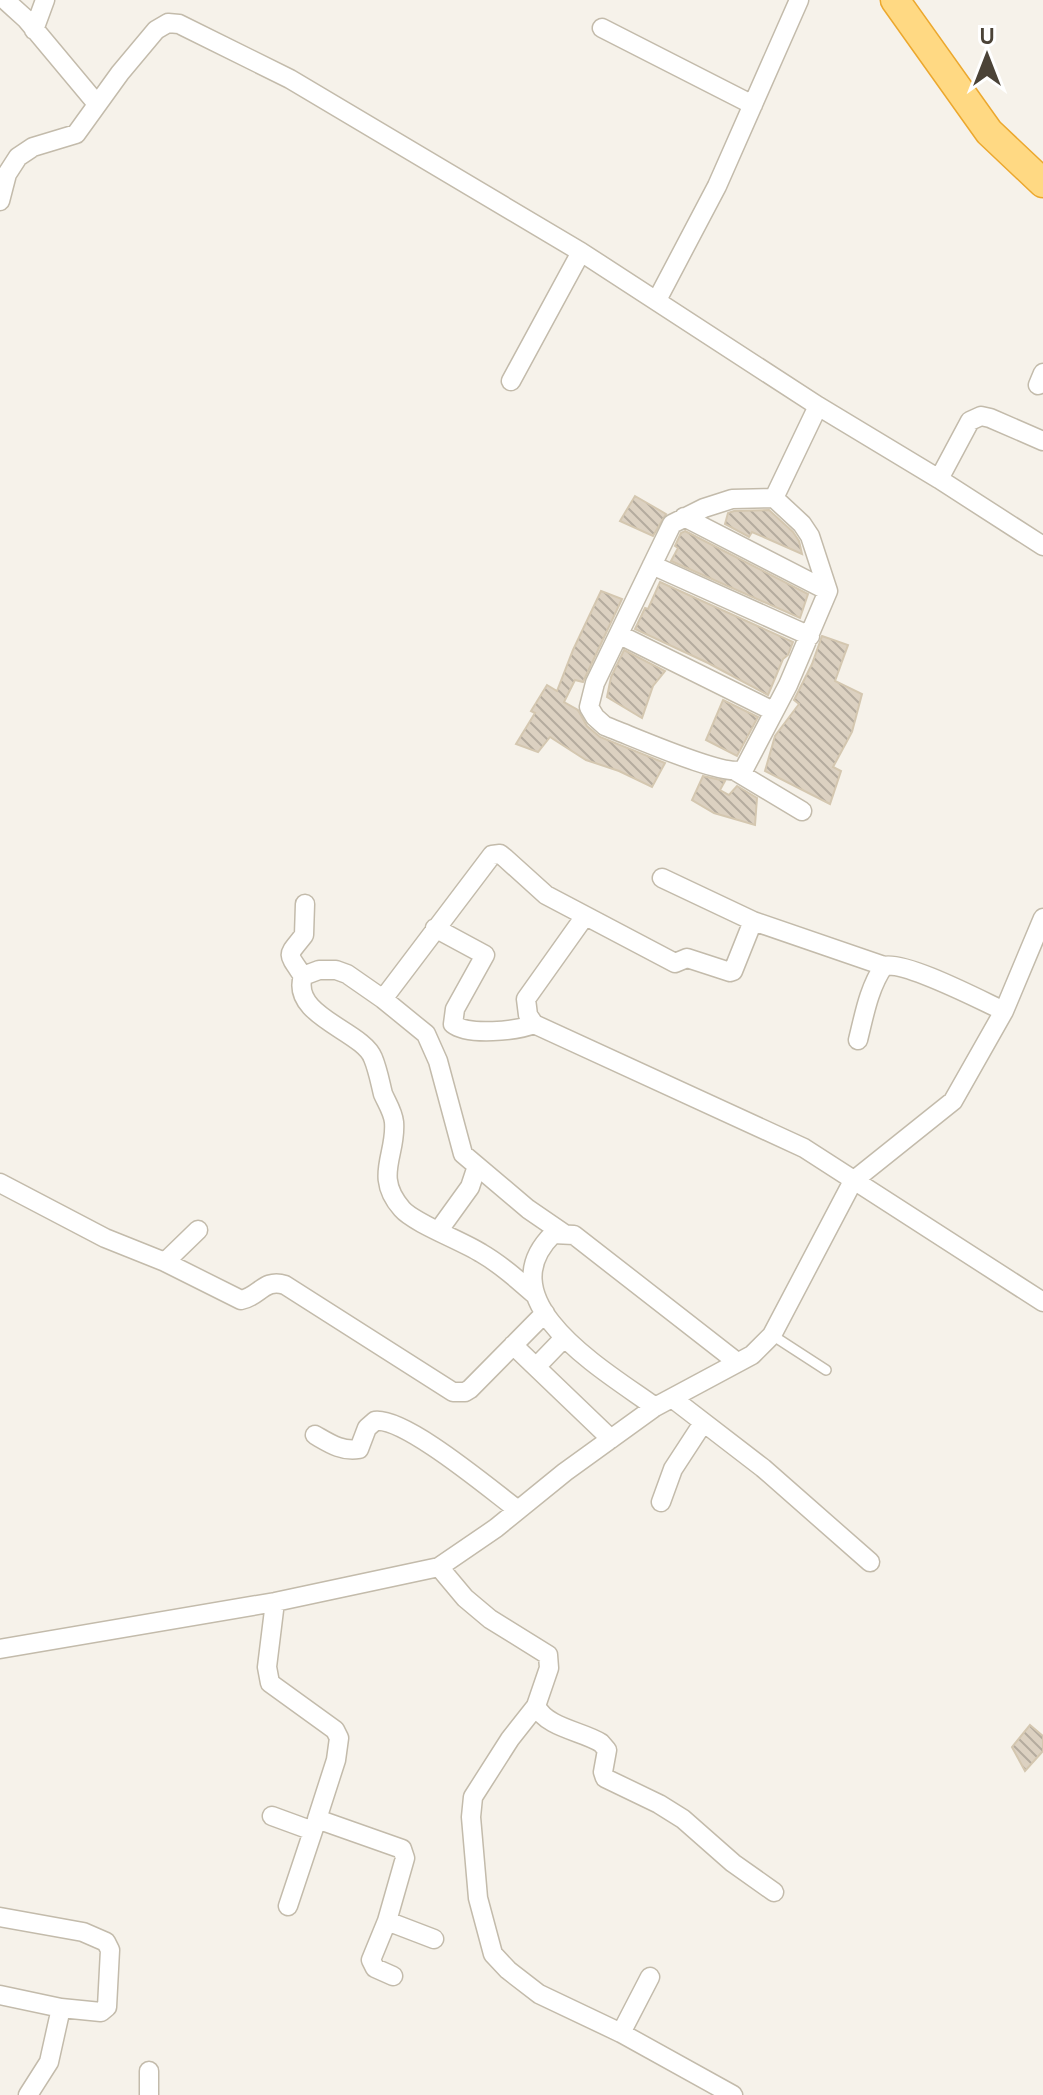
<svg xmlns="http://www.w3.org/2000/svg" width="1043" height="2095" font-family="Overpass,sans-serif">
  <defs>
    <pattern id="building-back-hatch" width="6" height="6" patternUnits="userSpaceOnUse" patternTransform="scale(2)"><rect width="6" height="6" fill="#dcd1c1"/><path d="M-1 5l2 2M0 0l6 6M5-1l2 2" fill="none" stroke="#b4ab9e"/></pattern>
  </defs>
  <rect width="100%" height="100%" fill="#f6f2ea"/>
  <path fill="url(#building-back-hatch)" stroke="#d4c7b0" stroke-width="2" d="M635,496L666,514L653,536L620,521Z
    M769,510L793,532L799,541L802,554L752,532L749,537L725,524L728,513L734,511Z
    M685,531L808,594L800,618L671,561L678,548L675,546L681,533Z
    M660,582L793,642L788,655L783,659L768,695L708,663L635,629L645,608L648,609Z
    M601,591L622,599L583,682L575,680L564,702L578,710L587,726L600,737L665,763L652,787L619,771L586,760L550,737L538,752L516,744L535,713L531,711L547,685L557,691L573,650Z
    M822,636L848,645L835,681L862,694L852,732L833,767L841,771L830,804L765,771L775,736L799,704L794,700L812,664Z
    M624,650L665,671L653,686L642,718L607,697L611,677Z
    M723,700L758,717L737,756L706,740Z
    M703,776L725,781L720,790L729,795L737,786L757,798L755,825L714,813L692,800Z
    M1030,1725L1043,1736V1751L1025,1771L1012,1747Z"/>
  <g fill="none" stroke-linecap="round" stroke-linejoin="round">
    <g stroke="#c3bbab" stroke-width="12">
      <path id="service" d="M772,1335L826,1370"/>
    </g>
    <g stroke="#c3bbab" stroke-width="21">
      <path id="minor" d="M5,0L26,19L97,104
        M602,28L753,105
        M34,30L45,0
        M0,201L7,174L18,157L33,147L76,134L120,73L156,30L168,23L179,24L290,79L581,252L818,406L939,479L1043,546
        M657,300L717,186L799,0
        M511,381L581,252
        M1038,385L1043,373
        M939,479L970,421L981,416L990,418L1043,441
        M774,498L802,524L810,536L828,591L788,685L744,769C726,779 630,735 605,726L595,717L589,707L595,683L672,524L704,508L732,499L774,498L818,406
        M684,517L828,591
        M652,565L810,636
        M620,635L773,711
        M737,772L802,811
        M662,878L753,921L884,966
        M585,916L526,999L528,1015L534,1024L804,1148L1043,1302
        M435,928L485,955L455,1009L453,1024C468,1036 517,1031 534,1024
        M303,976C286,951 287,957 304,935L305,904
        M383,999L492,855L500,854L505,858L546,895L675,963L687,958L730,972L733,971L753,921
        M858,1040C864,1016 869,987 884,966C906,961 980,1000 1004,1011
        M0,1183L105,1238L165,1262L241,1300C259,1297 264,1278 285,1285L453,1392H465L470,1389L545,1313
        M439,1230L470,1187L477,1166
        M165,1262L198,1230
        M534,1294C517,1279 500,1264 481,1253C462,1241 414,1223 402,1209C373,1176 397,1155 394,1122C393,1112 387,1103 383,1094C380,1082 378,1070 373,1058C363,1031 290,1016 303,976L319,970H336L347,974L383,999L426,1034L438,1061L463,1154L528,1209L563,1233
        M513,1345L611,1439
        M536,1367L564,1338
        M672,1398L763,1468L870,1562
        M655,1407C607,1372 484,1302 553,1234L574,1235L737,1362
        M315,1435C329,1443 342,1452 359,1449L367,1428L375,1421C405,1417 491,1490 518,1510
        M661,1502L673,1469L703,1423
        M439,1567L465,1598L490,1619L548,1655L549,1668L536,1706C547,1728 582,1731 601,1743L607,1750L603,1772L605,1778L659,1804L683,1819L733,1863L774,1892
        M275,1602L267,1667L270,1683L335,1730L339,1738L336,1760L317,1819L402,1849L405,1858L387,1921L434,1939
        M0,1649L275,1602L439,1567L496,1528L565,1472L655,1407L752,1355L772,1335L853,1181L953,1101L1004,1011L1043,918
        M536,1706L510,1739L473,1797L471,1817L478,1898L493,1954L508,1970L539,1994L621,2033L733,2095
        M272,1816L313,1831L316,1822
        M288,1906L313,1831
        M0,1917L83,1932L106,1942L110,1950L107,2007L101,2012L61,2008L49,2062L28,2095
        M387,1921L371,1960L375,1968L393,1976
        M0,1995L61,2008
        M621,2033L650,1977
        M149,2071V2095"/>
    </g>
    <g stroke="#eca82e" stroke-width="31">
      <path id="trunk" d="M895,0L989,132L1043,183"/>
    </g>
    <use href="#service" stroke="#fff" stroke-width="9"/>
    <use href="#minor" stroke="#fff" stroke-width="18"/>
    <use href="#trunk" stroke="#ffd983" stroke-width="28"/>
  </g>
  <g transform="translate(987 56)" stroke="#ffffff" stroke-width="6" paint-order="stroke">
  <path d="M0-6L14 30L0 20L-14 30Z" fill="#4b4337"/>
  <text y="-12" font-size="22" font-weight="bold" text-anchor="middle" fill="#4b4337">U</text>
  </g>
</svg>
